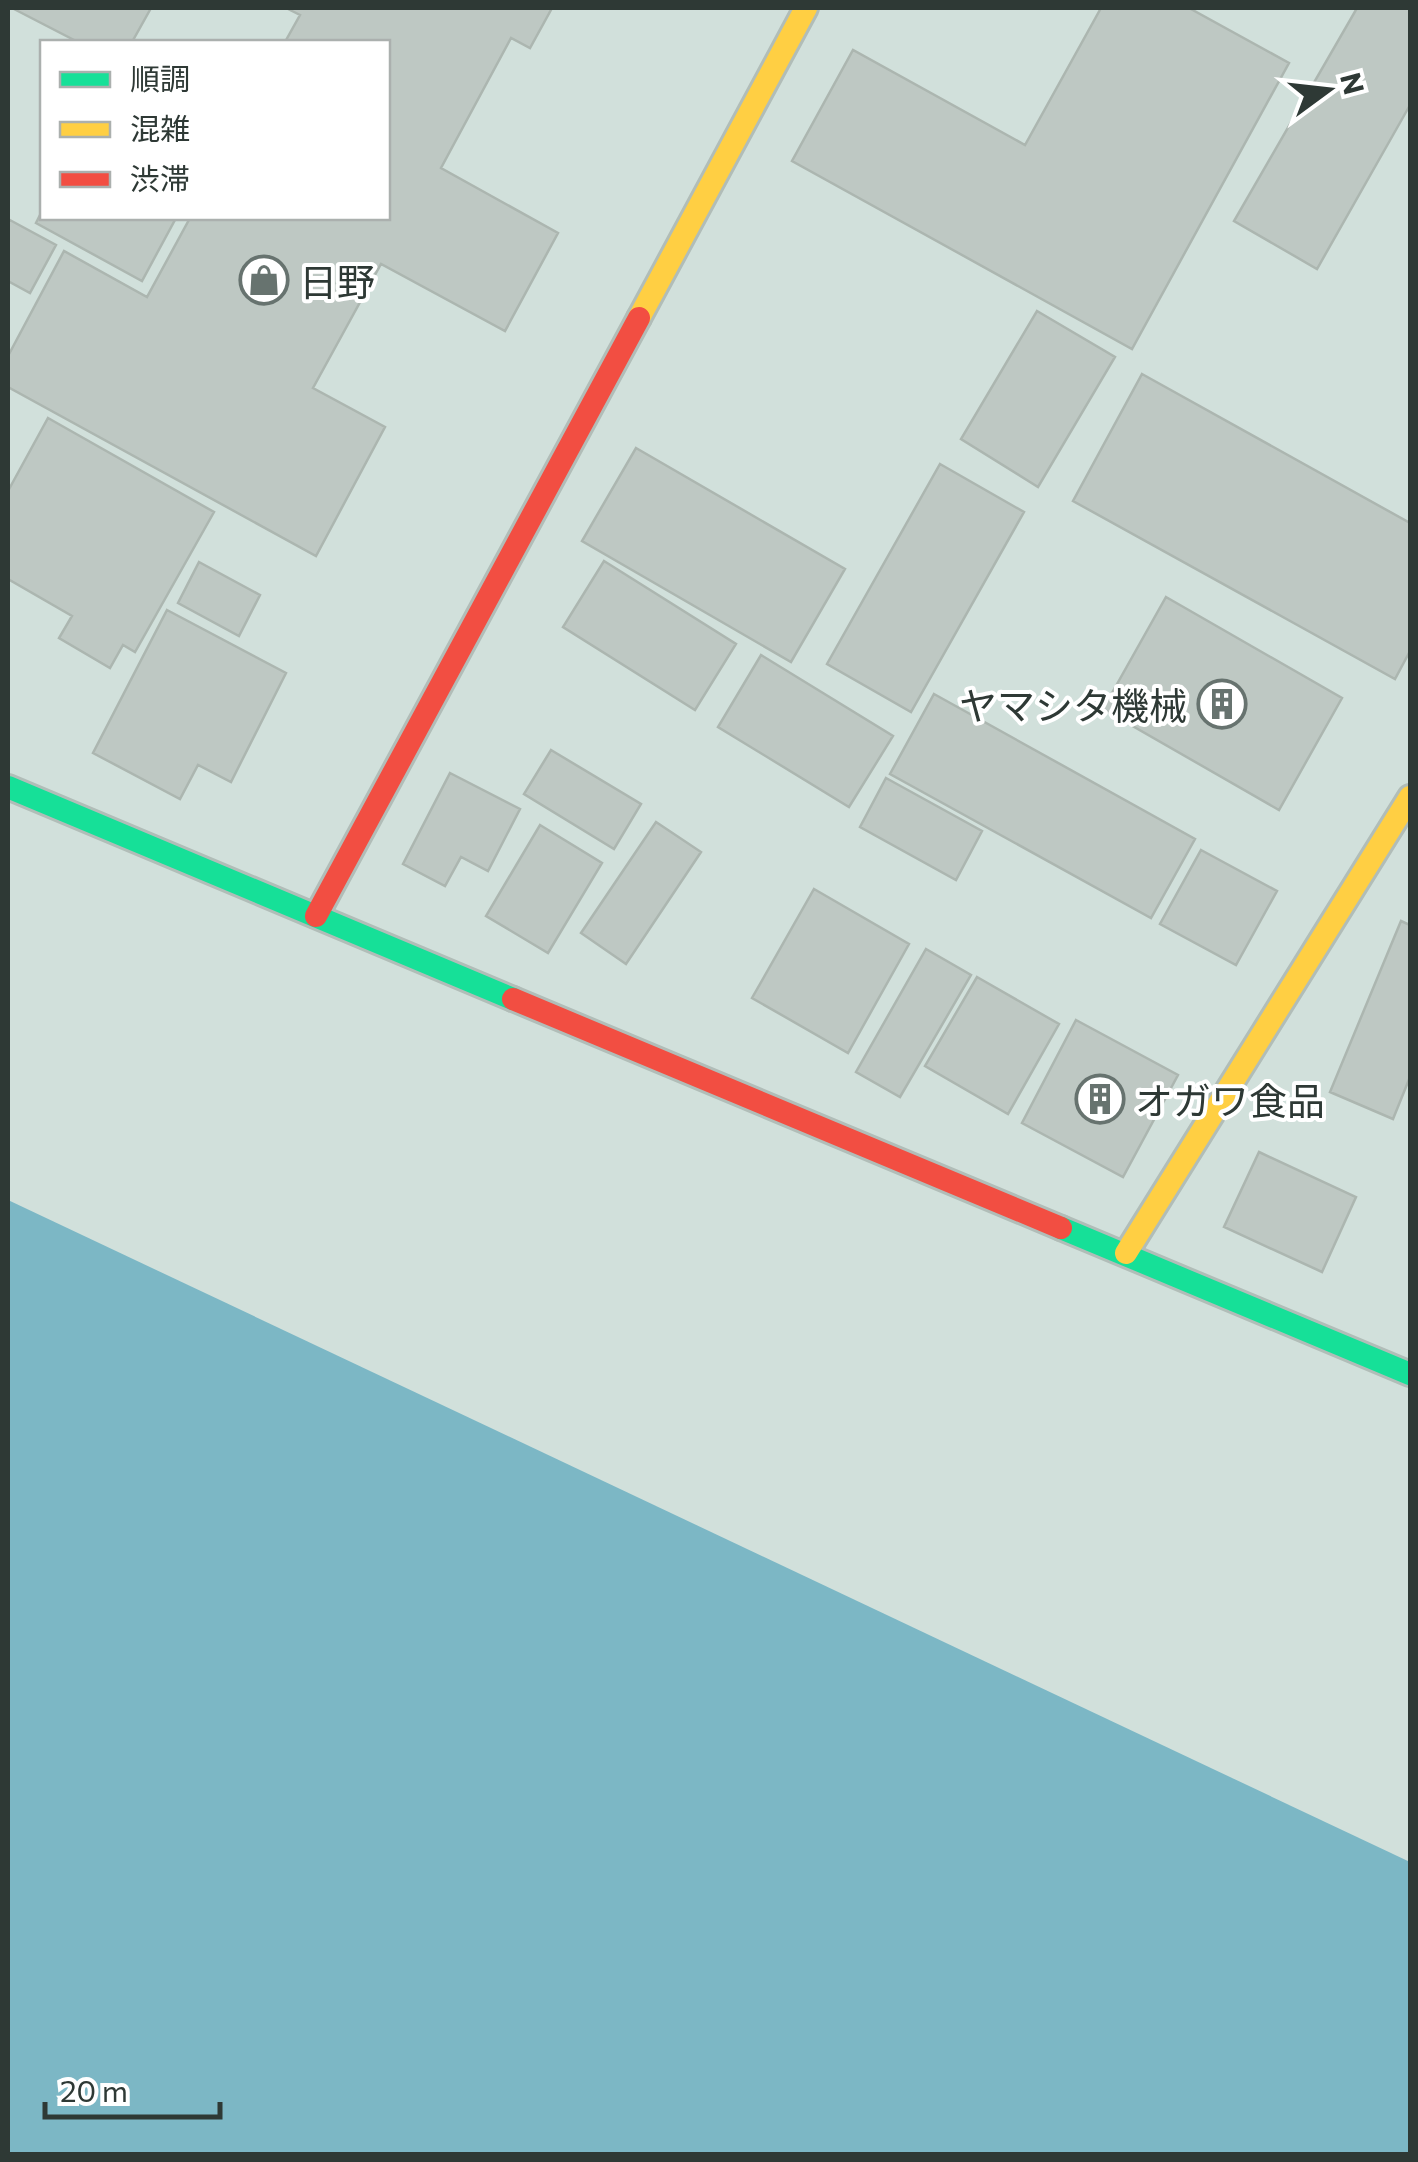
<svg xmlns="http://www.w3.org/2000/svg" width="1418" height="2162" font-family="Commissioner,'Noto Sans JP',sans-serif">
  <rect width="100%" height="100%" fill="#d1e0db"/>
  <path fill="#7cb7c5" d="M8,1200L1410,1862V2154H8Z"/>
  <path fill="#bec8c3" stroke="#acb6b0" stroke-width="2.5" d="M12,8H151L132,42H78Z
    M286,8H552L530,48L511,38L441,168L558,233L505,331L381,264L313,388L385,427L316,556L8,387V356L64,251L147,297L190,218H388V42H285L300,15Z
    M1101,8H1189L1289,63L1132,349L792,161L853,50L1025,145Z
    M1357,8H1410V105L1317,269L1234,221Z
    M42,211V218H176L142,281L36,223Z
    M8,219L56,245L30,293L8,281Z
    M1037,311L1115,357L1038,487L961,439Z
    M1142,374L1410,523V651L1395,679L1073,501Z
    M48,418L214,512L135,652L123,645L110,668L59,638L72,616L8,579V491Z
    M636,448L845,569L791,662L582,541Z
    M940,464L1024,512L911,712L827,664Z
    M604,561L736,644L695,710L563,627Z
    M199,562L260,595L239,636L178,603Z
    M1166,597L1342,698L1279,810L1103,709Z
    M167,610L286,673L231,782L198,765L180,799L93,753Z
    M761,655L893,736L849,807L718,727Z
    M934,694L1195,839L1151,918L890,774Z
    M551,750L641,804L614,849L524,794Z
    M450,773L520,809L488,871L461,857L445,886L403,864Z
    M886,778L982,831L956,880L860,827Z
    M656,822L701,852L626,964L581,933Z
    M540,825L602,863L548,953L486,916Z
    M1201,850L1277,891L1236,965L1160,924Z
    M814,889L909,944L848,1053L752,998Z
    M1401,921L1410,925V1077L1393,1119L1330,1092Z
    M926,949L971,975L900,1097L856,1072Z
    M977,977L1059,1024L1008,1114L925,1066Z
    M1076,1020L1178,1075L1123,1177L1022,1123Z
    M1259,1152L1356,1197L1322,1272L1224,1227Z"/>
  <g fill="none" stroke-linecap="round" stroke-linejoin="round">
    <g stroke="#b1bdb8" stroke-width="28">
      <path id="fast" d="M8,787L513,999
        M1061,1228L1410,1374"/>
    </g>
    <g stroke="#b1bdb8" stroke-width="28">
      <path id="slow" d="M639,318L806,8
        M1126,1253L1410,797"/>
    </g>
    <g stroke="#b1bdb8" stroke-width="28">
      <path id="jam" d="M316,916L639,318
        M513,999L1061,1228"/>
    </g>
    <use href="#fast" stroke="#16e098" stroke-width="22"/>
    <use href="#slow" stroke="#ffcf43" stroke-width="22"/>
    <use href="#jam" stroke="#f24e42" stroke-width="22"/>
  </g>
  <defs>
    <g id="shop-ring" transform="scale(2.5)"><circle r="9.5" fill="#fff" stroke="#67736f" stroke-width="1.5"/><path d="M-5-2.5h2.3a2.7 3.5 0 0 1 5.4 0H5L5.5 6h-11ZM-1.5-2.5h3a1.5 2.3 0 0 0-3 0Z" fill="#67736f"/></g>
    <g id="building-ring" transform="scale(2.5)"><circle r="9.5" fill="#fff" stroke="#67736f" stroke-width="1.5"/><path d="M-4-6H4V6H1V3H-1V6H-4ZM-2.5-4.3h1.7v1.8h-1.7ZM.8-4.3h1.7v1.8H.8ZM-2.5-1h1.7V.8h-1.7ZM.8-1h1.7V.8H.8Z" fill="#67736f"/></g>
  </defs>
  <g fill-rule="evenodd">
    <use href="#shop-ring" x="264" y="280"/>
    <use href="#building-ring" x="1222" y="704"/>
    <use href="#building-ring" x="1100" y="1099"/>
  </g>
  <g text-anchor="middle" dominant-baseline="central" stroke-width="8" stroke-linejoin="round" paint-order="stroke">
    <g font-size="38" fill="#2e3935" stroke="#fff" text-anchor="start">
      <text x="299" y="280">日野</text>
      <text x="1187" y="704" text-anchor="end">ヤマシタ機械</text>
      <text x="1135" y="1099">オガワ食品</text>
    </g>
  </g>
  <rect width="1418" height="2162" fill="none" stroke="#2e3935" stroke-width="20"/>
  <rect x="40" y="40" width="350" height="180" fill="#ffffff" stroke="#abb0ae" stroke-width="2.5"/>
  <rect x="60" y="72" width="50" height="15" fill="#16e098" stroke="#abb0ae" stroke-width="2.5"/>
  <text x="130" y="90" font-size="30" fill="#2e3935">順調</text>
  <rect x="60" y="122" width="50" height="15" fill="#ffcf43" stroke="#abb0ae" stroke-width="2.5"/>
  <text x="130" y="140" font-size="30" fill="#2e3935">混雑</text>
  <rect x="60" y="172" width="50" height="15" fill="#f24e42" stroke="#abb0ae" stroke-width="2.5"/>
  <text x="130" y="190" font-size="30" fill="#2e3935">渋滞</text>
  <g transform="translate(1328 90) rotate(75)" stroke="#ffffff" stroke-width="8" paint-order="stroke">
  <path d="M0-8L18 38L0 25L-18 38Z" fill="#2e3935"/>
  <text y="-15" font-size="28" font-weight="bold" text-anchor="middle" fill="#2e3935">N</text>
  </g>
  <path d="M45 2102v15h175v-15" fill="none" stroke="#2e3935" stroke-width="5"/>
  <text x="60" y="2102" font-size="30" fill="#2e3935" stroke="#ffffff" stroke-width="8" paint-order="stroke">20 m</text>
</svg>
